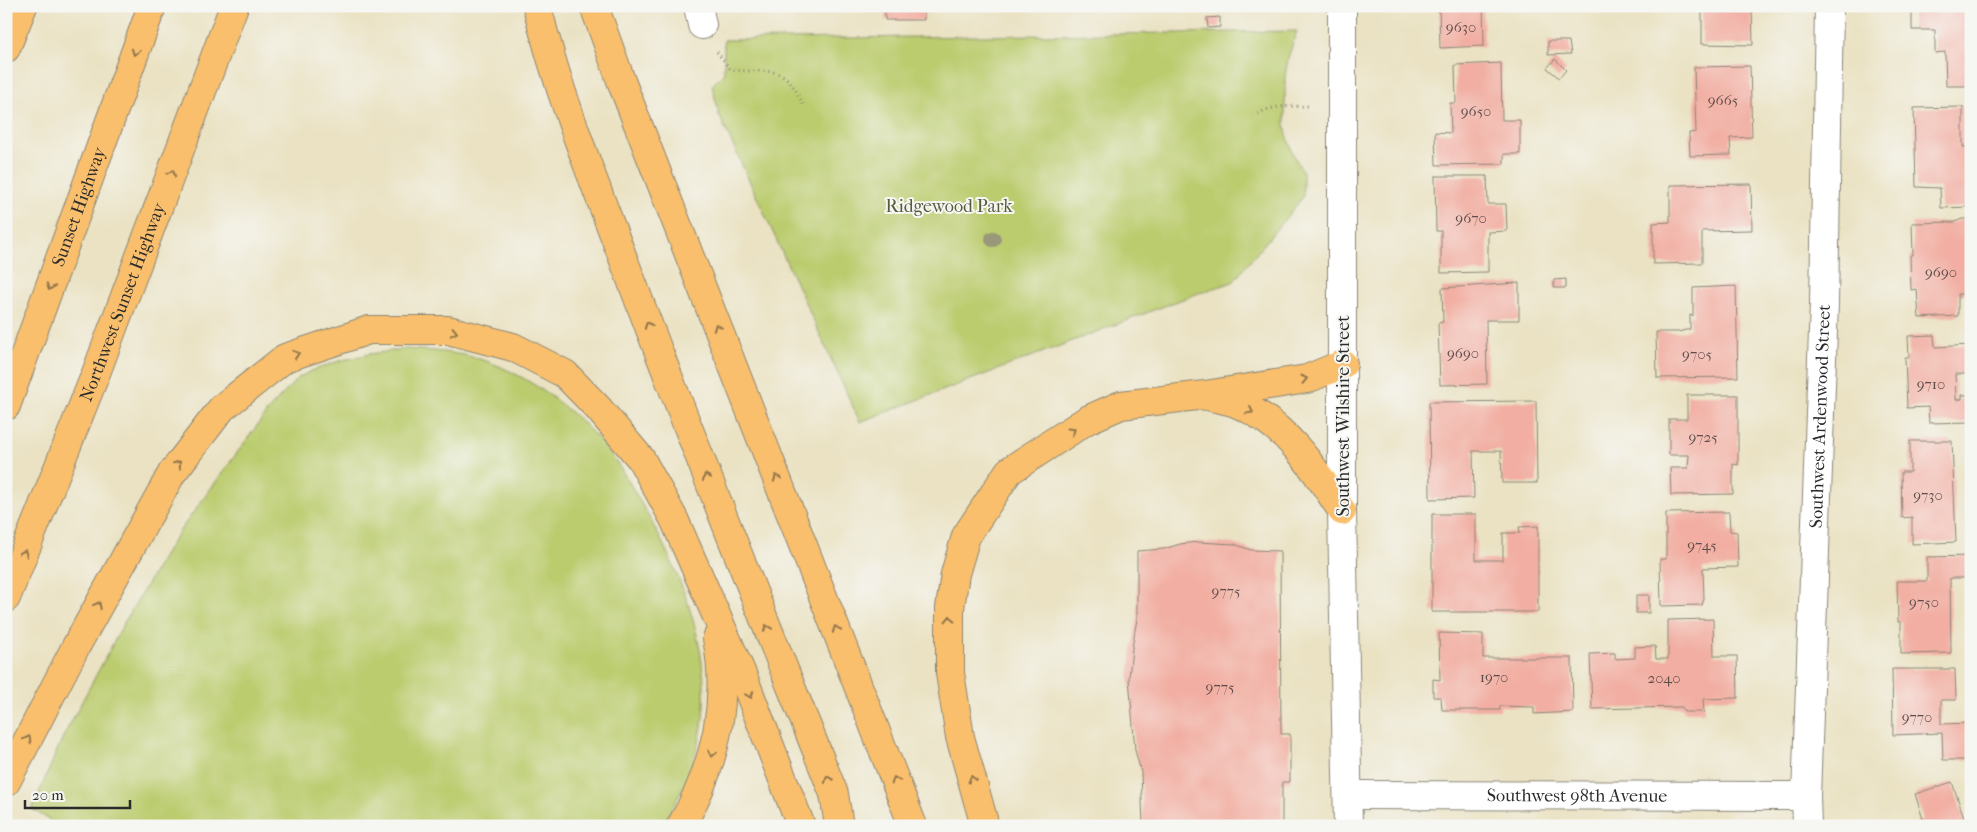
<svg xmlns="http://www.w3.org/2000/svg" width="1977" height="832" font-family="'IM FELL French Canon',serif">
  <rect width="100%" height="100%" fill="#f6f6f2"/>
  <filter id="ink" filterUnits="userSpaceOnUse"><feTurbulence type="fractalNoise" baseFrequency=".02" numOctaves="2"/><feDisplacementMap in="SourceGraphic" scale="10" xChannelSelector="R" yChannelSelector="G"/><feConvolveMatrix kernelMatrix="1 2 1 2 8 2 1 2 1" color-interpolation-filters="sRGB"/></filter>
  <filter id="wash" filterUnits="userSpaceOnUse"><feTurbulence type="fractalNoise" baseFrequency=".0096" numOctaves="4" result="noise"/><feDisplacementMap in="SourceGraphic" scale="20" xChannelSelector="R" yChannelSelector="G"/><feGaussianBlur stdDeviation="1.12" result="paint"/><feColorMatrix in="noise" values="0 0 0 0 0 0 0 0 0 0 0 0 0 0 0 0 0 1.4 0 .05"/><feComposite in="paint" operator="in"/></filter>
  <g filter="url(#wash)">
    <rect width="100%" height="100%" fill="#eae2c3"/>
    <path fill="#bbcc6e" stroke="#737c4c" d="M1297,31L1288,58L1285,77V127L1292,152L1303,172V197L1233,282L1196,294L860,422L719,115L712,85L724,73V40Z
      M407,349C439,351 470,353 499,366C534,381 565,405 591,431C612,452 627,478 641,503C676,564 707,633 704,706C702,749 685,790 661,826H59L32,809L63,737L125,621L176,536L270,408L298,378L311,371L339,361L369,354Z"/>
    <g id="blocks">
      <path fill="#f2aea2" d="M786,6H826V10H786Z
        M885,6H924V20H885Z
        M1439,6H1483L1484,46L1440,48Z
        M1702,6H1752L1753,45L1702,44Z
        M1912,6H1971V86H1946L1945,52L1935,53V30H1912Z
        M1220,17V27L1208,28L1207,18Z
        M1548,41H1569L1571,54L1548,55Z
        M1555,59L1566,70L1559,78L1547,68Z
        M1501,63L1502,120H1520V154H1504V164L1436,165L1435,132L1451,133L1450,103H1456L1455,65Z
        M1750,66L1752,137L1730,138L1731,155L1690,156L1689,133L1696,132L1694,67Z
        M1963,107V147H1971V207L1941,208L1940,188L1916,187L1914,108Z
        M1435,176H1487L1488,204H1506L1507,231L1488,232V272L1441,273V231H1436Z
        M1751,184L1752,230L1702,231V263L1653,264V223L1670,222V185Z
        M1962,219H1971V294H1958V316L1919,318L1917,289L1911,290L1910,255H1913L1912,223L1955,222Z
        M1566,279V288H1554V280Z
        M1519,283V320H1486L1487,384L1440,385L1438,323L1443,322L1442,288Z
        M1736,286L1738,377L1657,378L1656,332H1678L1690,329V315L1693,316V288Z
        M1934,335L1935,347L1971,345V374H1955L1956,400L1962,399V395H1971V422L1929,423L1928,407L1907,408L1905,357H1909L1908,336Z
        M1687,395H1738V465L1733,464V494L1671,495L1670,468H1688L1689,455H1669V419H1687Z
        M1536,401L1537,483H1502L1501,451H1473L1474,498L1430,499L1429,402Z
        M1910,441H1952L1956,542L1912,544V517L1902,518L1901,472H1910Z
        M1729,512L1730,531L1737,532L1738,567L1703,568L1704,599L1702,605L1661,606L1660,559H1666V513Z
        M1432,514H1476V560H1503V533H1520L1519,527L1538,526V612H1432Z
        M1198,542L1234,544L1251,550L1280,551L1281,734H1290V782H1282V826H1143L1141,772L1135,750L1129,678L1132,648L1137,619V551L1164,549L1180,544Z
        M1971,556V578H1950L1951,653L1901,654V622H1898L1897,581H1927V557Z
        M1636,595H1649V613H1636Z
        M1713,619L1714,656H1737L1738,698L1703,699L1704,712H1684L1682,707L1592,709L1590,654L1615,653V659L1635,658V647L1655,646L1656,659H1668V620Z
        M1439,633L1483,634V658H1572L1573,712L1534,714V707L1500,706V710H1442L1441,697H1433V679L1440,680Z
        M1892,669H1955L1956,700H1941V724L1971,723V760H1943L1942,733L1893,735Z
        M1952,782L1967,826H1916L1919,821L1923,819L1915,794Z"/>
    </g>
  </g>
  <g filter="url(#ink)">
    <use href="#blocks" fill-opacity="0" stroke="#8a8677" stroke-width="1"/>
    <g fill="none" stroke-linecap="round" stroke-linejoin="round">
      <g stroke="#8a8677" stroke-width="30">
        <g id="minor">
          <path d="M698,6L702,25"/>
          <path d="M1342,511V6"/>
          <path id="s1" d="M1348,795L1806,796"/>
          <path id="s2" d="M1807,826L1806,796L1824,304L1829,6"/>
        </g>
      </g>
      <g stroke="#8a8677" stroke-width="30">
        <path id="tertiary" d="M1342,511L1348,826"/>
      </g>
      <g stroke="#8a8677" stroke-width="30">
        <g id="motorway">
          <path d="M537,6C560,101 598,191 632,282C697,454 766,624 834,794L839,826"/>
          <path d="M594,6L623,86L913,826"/>
          <path d="M6,48L23,6"/>
          <path d="M1208,396C1218,399 1229,400 1238,404C1285,423 1316,470 1342,511"/>
          <path id="s3" d="M6,406L152,6"/>
          <path id="s4" d="M6,598L96,373L234,6"/>
          <path d="M6,782L75,648L172,473L222,408L285,358L369,330H448L513,347L565,374L598,408L641,459L674,519L742,674L801,826"/>
          <path d="M681,826C715,767 730,705 717,638"/>
          <path d="M985,826L960,737L950,673V608L955,574L966,536L1009,471L1087,420L1121,405L1205,395L1307,379L1343,364"/>
        </g>
      </g>
      <path stroke="#8a8677" stroke-width="3" stroke-dasharray="1 4" stroke-linecap="butt" d="M717,52L731,70C774,74 784,61 804,107
        M1258,114C1273,104 1292,107 1310,106"/>
      <use href="#minor" stroke="#fff" stroke-width="28"/>
      <use href="#tertiary" stroke="#fff" stroke-width="28"/>
      <use href="#motorway" stroke="#f9bf6c" stroke-width="28"/>
    </g>
    <circle fill="#99987a" cx="993" cy="239" r="8"/>
    <defs><path id="oneway-chevron" d="M-2-3.5L2.5 0L-2 3.5" fill="none" stroke-width="1.6" stroke-linecap="round" stroke-linejoin="round" transform="scale(1.25)"/></defs>
    <g stroke="#92754c">
      <use href="#oneway-chevron" transform="translate(135 52) rotate(110)"/>
      <use href="#oneway-chevron" transform="translate(172 173) rotate(-69)"/>
      <use href="#oneway-chevron" transform="translate(50 287) rotate(110)"/>
      <use href="#oneway-chevron" transform="translate(648 325) rotate(-111)"/>
      <use href="#oneway-chevron" transform="translate(717 327) rotate(-111)"/>
      <use href="#oneway-chevron" transform="translate(454 332) rotate(13)"/>
      <use href="#oneway-chevron" transform="translate(296 354) rotate(-18)"/>
      <use href="#oneway-chevron" transform="translate(1304 379) rotate(-12)"/>
      <use href="#oneway-chevron" transform="translate(1250 411) rotate(29)"/>
      <use href="#oneway-chevron" transform="translate(1072 431) rotate(-32)"/>
      <use href="#oneway-chevron" transform="translate(178 464) rotate(-52)"/>
      <use href="#oneway-chevron" transform="translate(706 477) rotate(-112)"/>
      <use href="#oneway-chevron" transform="translate(777 478) rotate(-111)"/>
      <use href="#oneway-chevron" transform="translate(24 553) rotate(-68)"/>
      <use href="#oneway-chevron" transform="translate(98 605) rotate(-62)"/>
      <use href="#oneway-chevron" transform="translate(950 619) rotate(-89)"/>
      <use href="#oneway-chevron" transform="translate(767 628) rotate(-112)"/>
      <use href="#oneway-chevron" transform="translate(836 629) rotate(-111)"/>
      <use href="#oneway-chevron" transform="translate(750 695) rotate(69)"/>
      <use href="#oneway-chevron" transform="translate(28 739) rotate(-63)"/>
      <use href="#oneway-chevron" transform="translate(712 754) rotate(102)"/>
      <use href="#oneway-chevron" transform="translate(828 779) rotate(-112)"/>
      <use href="#oneway-chevron" transform="translate(972 779) rotate(-106)"/>
      <use href="#oneway-chevron" transform="translate(895 780) rotate(-111)"/>
    </g>
  </g>
  <g text-anchor="middle" dominant-baseline="central" stroke-width="4" stroke-linejoin="round" paint-order="stroke">
    <g font-size="15" fill="#5d4c49">
      <text x="1461" y="27">9630</text>
      <text x="1723" y="100">9665</text>
      <text x="1476" y="111">9650</text>
      <text x="1471" y="218">9670</text>
      <text x="1941" y="272">9690</text>
      <text x="1463" y="353">9690</text>
      <text x="1697" y="354">9705</text>
      <text x="1931" y="384">9710</text>
      <text x="1703" y="437">9725</text>
      <text x="1928" y="495">9730</text>
      <text x="1702" y="545">9745</text>
      <text x="1226" y="591">9775</text>
      <text x="1924" y="602">9750</text>
      <text x="1494" y="677">1970</text>
      <text x="1664" y="678">2040</text>
      <text x="1220" y="687">9775</text>
      <text x="1917" y="717">9770</text>
    </g>
    <g font-size="18" fill="#2b2b2b" stroke="#f6f6f2">
      <text stroke="none"><textPath href="#s3" startOffset="212">Sunset Highway</textPath></text>
      <text stroke="none"><textPath href="#s4" startOffset="318">Northwest Sunset Highway</textPath></text>
      <text transform="translate(1343 416) rotate(-90)">Southwest Wilshire Street</text>
      <text stroke="none"><textPath href="#s2" startOffset="410">Southwest Ardenwood Street</textPath></text>
      <text stroke="none"><textPath href="#s1" startOffset="229">Southwest 98th Avenue</textPath></text>
    </g>
    <g font-size="18" fill="#565b3f" stroke="#f6f6f2">
      <text x="949" y="206">Ridgewood Park</text>
    </g>
  </g>
  <rect width="1977" height="832" fill="none" stroke="#f6f6f2" stroke-width="25"/>
  <path d="M25 800v8h105v-8" fill="none" stroke="#2b2b2b" stroke-width="2.5"/>
  <text x="32" y="800" font-size="15" fill="#2b2b2b" stroke="#f6f6f2" stroke-width="4" paint-order="stroke">20 m</text>
</svg>
